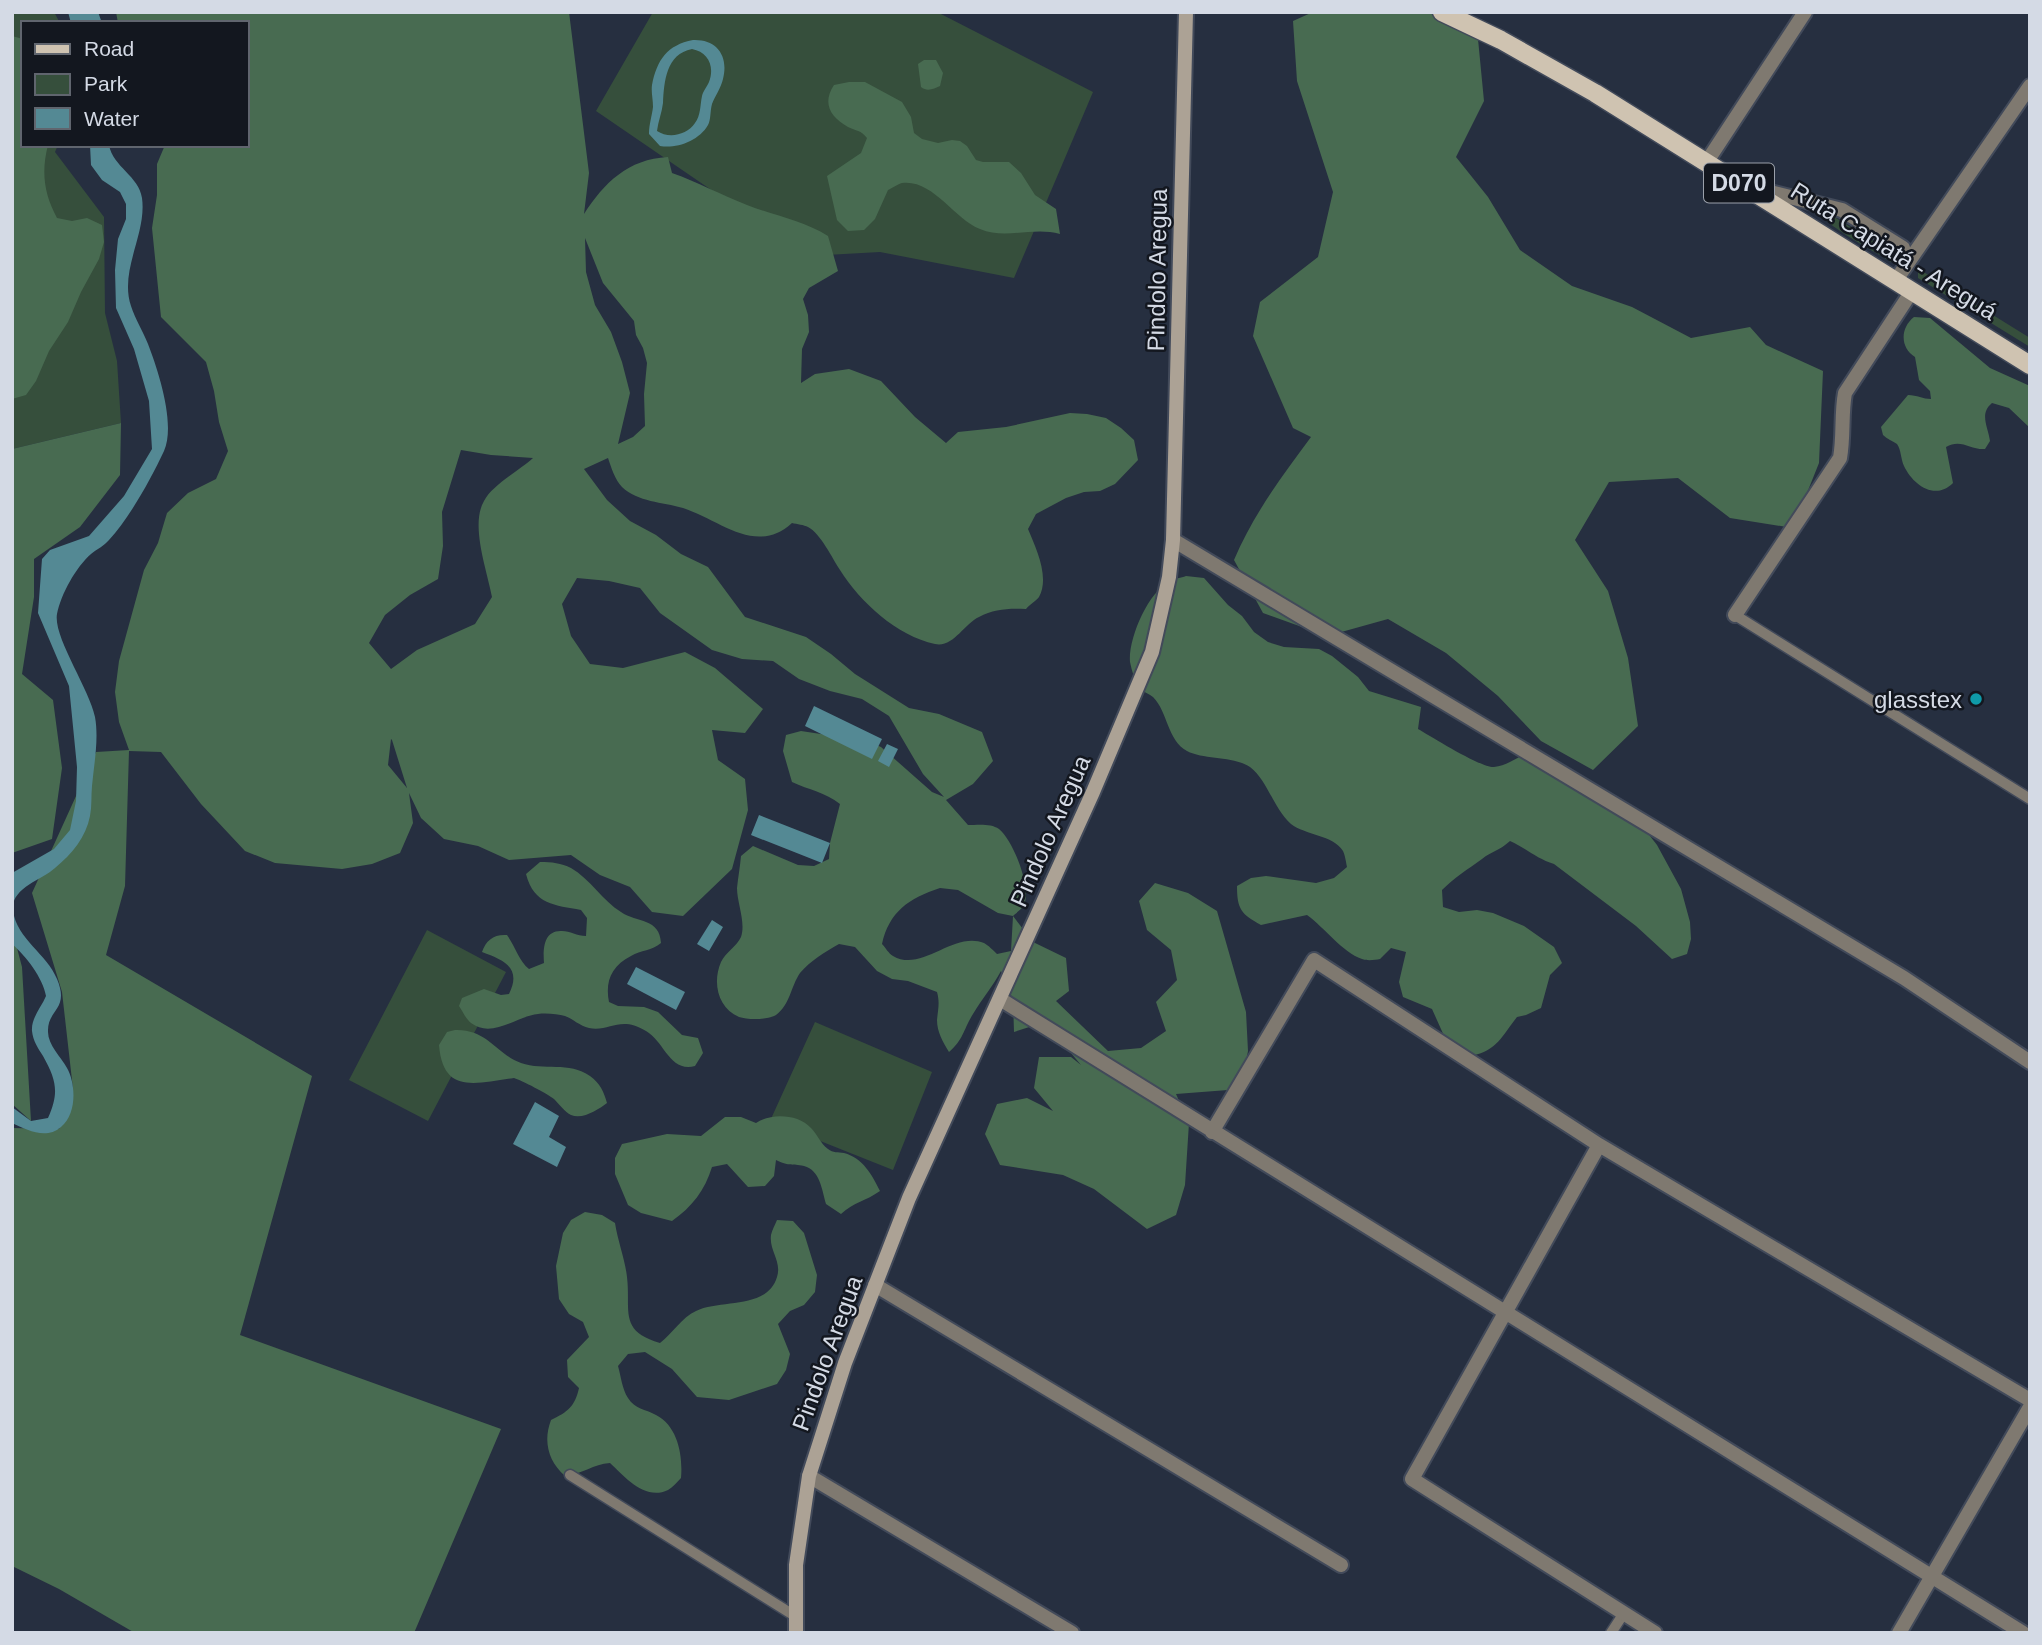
<svg xmlns="http://www.w3.org/2000/svg" width="2042" height="1645" font-family="Arial,sans-serif">
  <rect width="100%" height="100%" fill="#262f40"/>
  <path fill="#364f3c" d="M12,12H54L60,23H23V145H58L55,152L104,217L105,313L117,361L121,423L12,449Z
    M653,12H937L1093,92L1014,278L880,252L808,256L596,111Z
    M1817,210L1831,215L1896,255L1897,259L1891,262C1876,252 1822,224 1817,210Z
    M1918,271H1922L2030,338V347L1918,278Z
    M427,930L506,972L428,1121L349,1080Z
    M815,1022L932,1072L893,1170L770,1121Z"/>
  <path fill="#486b51" fill-rule="evenodd" d="M116,12H569L589,173L584,214C604,183 628,159 668,157L672,173C698,182 721,195 747,205C775,216 802,220 828,236L838,271L809,288L803,299L808,315L809,332L802,349L801,383L815,374L849,369L881,381L915,417L946,443L958,432L1006,427L1070,413L1087,414L1106,418L1121,428L1134,440L1138,460L1115,484L1100,491L1084,492L1066,498L1036,514L1028,529C1036,548 1050,577 1039,597C1036,601 1029,605 1026,609C1009,608 994,609 979,617C964,624 953,648 935,644C897,636 860,602 840,570C832,558 821,534 808,527C804,525 797,524 792,523C756,556 720,520 683,508C662,502 638,502 622,487C615,480 611,467 608,458L584,469L607,500L630,521L656,535L681,554L708,567L745,617L806,637L831,654L855,674L909,708L939,714L982,732L993,761L973,784L946,800L968,825C977,825 991,823 999,829C1013,840 1032,888 1024,905C1022,909 1016,913 1013,916L1033,942L1066,958L1069,991L1056,1001L1108,1051L1141,1048L1166,1031L1156,1002L1177,980L1171,950L1147,930L1139,901L1155,883L1188,893L1217,911L1246,1012L1248,1051L1241,1089L1176,1094L1189,1123L1185,1185L1176,1215L1147,1229L1094,1189L1063,1175L1000,1165L985,1134L997,1104L1027,1098L1053,1111L1034,1088L1039,1057H1071L1081,1065L1045,1022L1014,1032L1013,1000L1001,971C993,986 982,999 973,1014C963,1030 964,1039 949,1052C943,1042 937,1032 937,1020C938,1009 940,1003 937,992L908,981L892,979L877,971L855,947L839,944C825,952 810,961 800,973C791,986 790,1005 776,1015C767,1020 748,1020 739,1017C718,1008 712,983 721,962C725,953 737,946 741,937C746,922 737,903 737,888C738,878 740,867 741,856L753,846L798,865L814,866L829,859L830,843L840,804C825,792 809,790 792,782L783,751L786,735L801,731L867,741L881,747L932,792L944,797L923,774L889,716L862,699L830,691L799,679L773,661L742,659L712,650L660,613L640,588L609,581L577,578L562,604L571,636L590,664L623,668L685,652L715,668L763,709L745,733L712,730L718,760L745,779L748,810L732,869L683,916L652,912L630,887L600,875L571,855L509,860L478,846L444,839L421,818L409,793L413,823L400,853L372,864L342,869L275,863L245,851L201,804L161,752L129,751L125,886L106,955L312,1076L240,1335L501,1429L414,1633H135L59,1589L12,1566V1128L59,1129L73,1089L62,992L32,893L96,752L129,750L119,722L115,692L119,661L144,570L158,543L167,513L188,493L216,479L228,451L219,422L214,391L206,362L161,317L152,228L157,195V164L165,145H247V23H118ZM585,238L603,283L634,321L636,335L643,348L647,363L644,394L645,426L633,437L618,444L630,393L622,362L611,332L595,305L586,272ZM461,450L491,455L533,458C520,470 492,485 484,501C470,525 487,570 492,597L475,624L417,650L391,669L369,643L385,615L410,595L438,579L443,546L442,512ZM391,739L392,740L407,788L388,765ZM940,888L958,890L998,913L1013,916L1011,951L997,954C994,951 988,945 984,943C953,931 922,973 893,956C889,954 885,947 882,944C889,912 909,898 940,888Z
    M1313,12H1441L1478,39L1484,101L1456,157L1488,197L1520,250L1572,286L1632,307L1691,338L1750,327L1766,345L1823,371L1819,463L1793,528L1730,518L1678,478L1609,482L1575,540L1608,591L1628,658L1638,726L1593,770L1541,741L1498,696L1446,653L1388,619L1327,636L1263,613L1234,560C1253,515 1282,476 1311,437L1293,428L1253,336L1260,302L1318,257L1333,192L1297,81L1293,21Z
    M12,36L23,39V145H48C41,172 44,194 57,218L72,221L87,218L102,225L104,242L99,259L81,292L68,322L49,351L36,381L26,395L12,399Z
    M924,60H936L943,73L940,86C934,89 927,92 921,87L918,64Z
    M849,82H865L902,102L911,117L914,133L922,139L938,143L952,140L960,141L967,146L976,160L983,162H1009L1021,173L1035,195L1056,209L1060,234C1033,226 1006,240 980,229C954,219 933,179 902,183C898,184 892,188 888,190L875,219L864,230L848,231L837,220L827,176L861,153L867,138C861,130 856,131 848,127C830,117 822,103 834,85Z
    M1914,317L1930,318L1990,368L2030,386V428L2009,408L1992,403C1979,414 1988,426 1990,441L1985,449C1970,450 1961,438 1946,447L1953,483C1935,501 1913,485 1904,466C1901,460 1901,449 1897,444C1893,441 1887,439 1883,435L1881,427L1908,395C1917,395 1923,399 1931,399L1930,391L1919,380L1915,357C1900,348 1900,328 1914,317Z
    M121,423L120,475L80,527L34,559V597L22,674L53,700L62,768L52,839L12,853V449Z
    M1186,576L1204,578L1228,605L1242,616L1254,632L1268,642L1284,647L1319,649L1332,656L1358,677L1369,691L1421,707L1418,729C1432,737 1481,768 1494,767C1504,766 1512,761 1521,756L1636,818L1657,845L1681,889L1690,922L1691,939L1687,954L1672,959L1636,926L1554,864C1537,859 1526,848 1510,841C1499,851 1492,851 1482,859C1468,869 1454,878 1442,890L1443,907L1459,912L1477,910L1493,913L1524,926L1554,947L1562,963L1550,975L1541,1008L1526,1015L1517,1017C1501,1037 1498,1050 1471,1056L1445,1038L1432,1009L1403,997L1399,982L1406,952L1391,948L1380,959C1375,960 1367,961 1362,959C1342,952 1325,928 1307,915L1261,925C1241,914 1237,909 1237,886L1251,878L1266,876L1316,883L1334,878L1347,867C1346,862 1345,855 1343,851C1333,835 1305,835 1291,824C1273,808 1268,781 1250,767C1234,756 1204,760 1187,751C1167,740 1168,712 1153,697C1149,694 1143,691 1139,689C1135,680 1132,672 1130,662C1128,639 1148,592 1170,581C1175,578 1181,578 1186,576Z
    M540,862C552,862 561,863 571,868C590,879 603,901 621,912C637,923 660,918 661,943C652,951 641,950 631,956C611,966 605,982 609,1002L618,1006L644,1007L658,1012L682,1035L698,1038L703,1053L695,1066C670,1073 664,1041 646,1031C620,1015 610,1032 589,1028C580,1026 573,1019 565,1016C558,1014 546,1013 538,1014C517,1016 492,1039 471,1023C466,1019 463,1012 459,1006L462,998L484,989L501,995L509,994C522,968 504,960 482,952C486,940 494,934 507,935C515,946 519,961 529,969L544,963C543,950 543,930 562,931C570,931 577,936 586,936L587,918L581,910C555,905 534,905 526,874Z
    M12,929L22,967L31,1121L12,1104Z
    M455,1030C488,1029 496,1054 521,1063C544,1071 569,1061 590,1076C600,1083 604,1092 607,1103C599,1109 583,1120 571,1115C565,1112 559,1104 554,1099C546,1093 523,1081 514,1078C476,1083 443,1095 439,1045L447,1032Z
    M725,1117H741L756,1123C771,1113 798,1114 811,1128C818,1135 820,1143 828,1149C833,1153 838,1152 844,1153C863,1158 872,1175 880,1191C866,1201 854,1202 841,1214L826,1204C822,1190 820,1170 804,1166C791,1163 791,1167 776,1160L774,1176L765,1186L748,1187L727,1164L712,1167C705,1190 692,1207 672,1221L641,1213L628,1205L615,1174V1158L622,1144L667,1134L701,1136Z
    M585,1212L602,1215L615,1223C618,1242 625,1259 627,1277C631,1310 618,1331 660,1343C672,1334 682,1317 696,1311C721,1299 767,1310 777,1277C782,1261 769,1251 771,1235C772,1230 775,1225 777,1220L793,1221L804,1233L817,1275L815,1292L804,1305L790,1311L778,1324L790,1354L786,1370L777,1384L729,1400L697,1397L672,1369L645,1352L628,1354L618,1366C621,1376 622,1389 628,1398C635,1409 645,1409 656,1415C678,1426 683,1456 681,1478C677,1482 673,1487 668,1490C645,1501 625,1477 610,1463C593,1464 583,1474 565,1476C548,1461 543,1441 551,1420C568,1412 575,1406 579,1388L568,1377L567,1360L589,1337L583,1322L569,1314L559,1299L556,1266L563,1233L571,1220Z"/>
  <path fill="#548994" fill-rule="evenodd" d="M68,12H98L102,23H71Z
    M693,40C716,39 729,55 723,79C721,88 715,96 712,104C710,111 711,120 708,125C699,141 676,149 660,146L649,134C649,124 652,116 653,107C653,99 651,92 652,85C657,60 667,45 693,40ZM692,49C708,52 715,66 709,82C707,87 703,91 702,96C700,105 701,115 695,123C687,135 669,139 657,131C658,122 662,112 663,103C664,82 666,54 692,49Z
    M90,145H109C113,167 139,176 142,198C147,234 119,270 131,306C135,319 143,331 148,344C158,370 176,424 164,451C151,479 130,517 109,540C104,546 97,549 91,554C76,567 61,594 57,614C53,637 89,688 95,717C99,739 94,764 92,786C91,796 92,806 90,816C86,837 72,854 55,868C42,880 10,888 13,911C17,939 47,954 57,979C70,1010 47,1009 48,1032C48,1045 61,1057 67,1068C76,1084 77,1114 61,1127C46,1140 27,1130 12,1123V1107L31,1121L48,1118C59,1093 57,1081 43,1056C38,1048 33,1041 32,1031C31,1018 41,1008 46,996C43,978 26,956 12,944V873L54,849L70,830L76,801L77,767L69,686L38,613L42,559L50,550L89,536L124,496L152,449L149,401L134,349L116,308L115,270L118,239L126,219V204L120,192L102,180L91,165Z
    M814,706L882,739L872,759L805,726Z
    M887,744L898,749L889,767L878,761Z
    M759,815L830,843L822,863L751,835Z
    M712,920L723,927L709,951L697,944Z
    M636,967L685,992L676,1010L627,984Z
    M535,1102L559,1116L549,1137L566,1147L557,1167L513,1144Z"/>
  <g fill="none" stroke-linecap="round" stroke-linejoin="round">
    <g stroke="#424a5a" stroke-width="13">
      <path id="lane" d="M1735,615L2030,799
        M570,1475L795,1616
        M1611,1633L1624,1613"/>
    </g>
    <g stroke="#424a5a" stroke-width="18">
      <path id="street" d="M1706,163L1805,12
        M1750,187L1842,210L1903,248
        M1896,280L2030,86
        M1173,540L1904,978L2030,1062
        M1735,615L1840,458C1844,436 1841,414 1845,393L1912,291
        M1000,999L2023,1633
        M1212,1132L1314,960L1599,1145L2030,1400
        M1599,1145L1412,1479L1655,1633
        M875,1285L1341,1565
        M809,1476L1072,1633
        M1899,1633L2030,1407"/>
    </g>
    <g stroke="#424a5a" stroke-width="18">
      <path id="secondary" d="M796,1633V1565L809,1476L845,1363L909,1198L1093,792L1152,652L1169,577L1173,540L1186,12"/>
    </g>
    <g stroke="#424a5a" stroke-width="21">
      <path id="primary" d="M1442,12L1501,40L1595,93L2030,365"/>
    </g>
    <use href="#lane" stroke="#7f7970" stroke-width="10"/>
    <use href="#street" stroke="#7f7970" stroke-width="14"/>
    <use href="#secondary" stroke="#aca295" stroke-width="14"/>
    <use href="#primary" stroke="#cfc3b1" stroke-width="18"/>
  </g>
  <circle fill="#0f9aa8" stroke="#13171f" stroke-width="2.5" cx="1976" cy="699" r="7"/>
  <g text-anchor="middle" dominant-baseline="central" stroke-width="5" stroke-linejoin="round" paint-order="stroke">
    <rect fill="#13171f" stroke="#9aa0aa" stroke-width="2" x="1704" y="163.5" width="70" height="39" rx="5"/>
    <g font-size="23" font-weight="bold" fill="#d4dae5">
      <text x="1739" y="183">D070</text>
    </g>
    <g font-size="24" fill="#d4dae5" stroke="#13171f">
      <text transform="translate(1894 251) rotate(32)">Ruta Capiatá - Areguá</text>
      <text transform="translate(1157 270) rotate(-89)">Pindolo Aregua</text>
      <text transform="translate(1050 831) rotate(-66)">Pindolo Aregua</text>
      <text transform="translate(827 1353) rotate(-70)">Pindolo Aregua</text>
    </g>
    <g font-size="24" fill="#d4dae5" stroke="#13171f" text-anchor="end">
      <text x="1962" y="699">glasstex</text>
    </g>
  </g>
  <rect width="2042" height="1645" fill="none" stroke="#d4dae5" stroke-width="28"/>
  <rect x="21" y="21" width="228" height="126" fill="#13171f" stroke="#60656e" stroke-width="2"/>
  <rect x="35" y="44" width="35" height="10" fill="#cfc3b1" stroke="#60656e" stroke-width="2"/>
  <text x="84" y="56" font-size="21" fill="#d4dae5">Road</text>
  <rect x="35" y="74" width="35" height="21" fill="#364f3c" stroke="#60656e" stroke-width="2"/>
  <text x="84" y="91" font-size="21" fill="#d4dae5">Park</text>
  <rect x="35" y="108" width="35" height="21" fill="#548994" stroke="#60656e" stroke-width="2"/>
  <text x="84" y="126" font-size="21" fill="#d4dae5">Water</text>
</svg>
